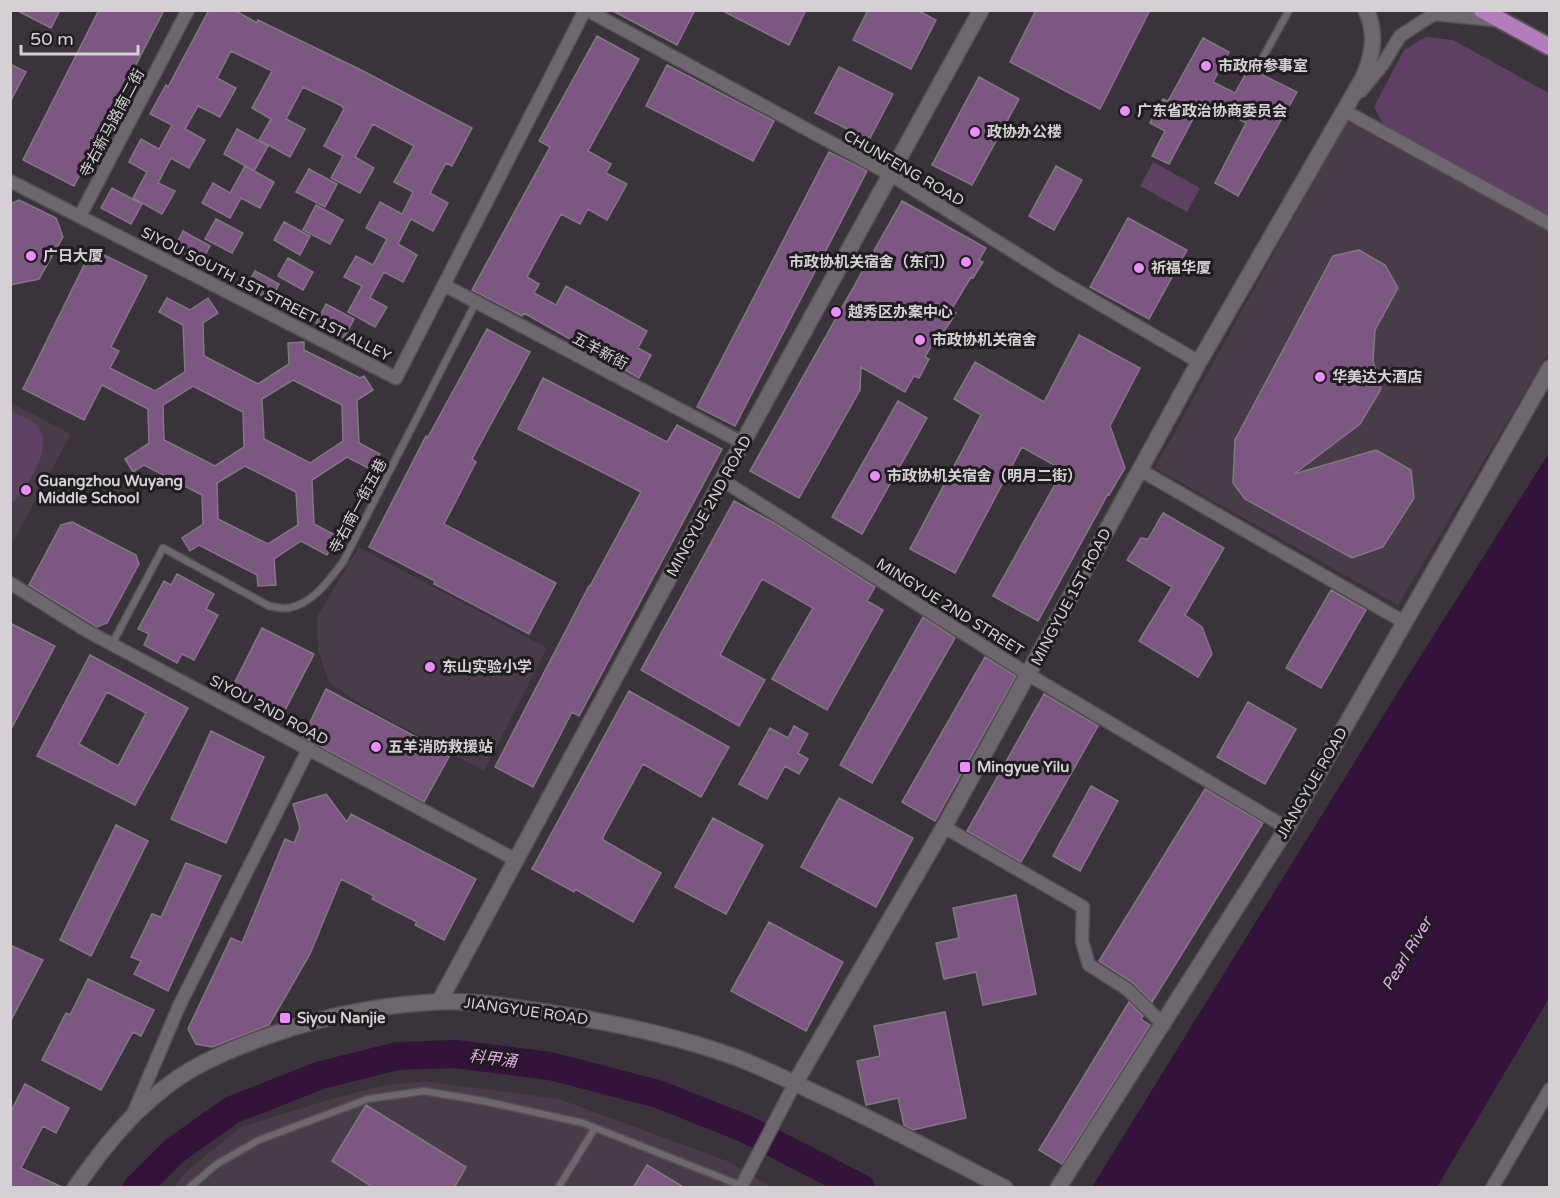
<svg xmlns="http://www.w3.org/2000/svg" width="1560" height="1198" font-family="'Varela Round','Noto Sans SC',sans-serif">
  <rect width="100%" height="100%" fill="#3a333b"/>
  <path fill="#473c48" d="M1347,121L1549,231V352L1398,605L1155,468Z
    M11,403L71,434L11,546Z
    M359,547L547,648L484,771L362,705L329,683L318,650L317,617Z
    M425,1081L559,1099L727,1161L772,1187L172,1188L189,1169L241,1127L328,1100L381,1086Z"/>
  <path fill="#5d4062" d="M1426,37L1453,40L1549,93V218L1387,131L1374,107L1404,50Z
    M1153,162L1200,188L1187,212L1140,186Z
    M11,411C18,415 30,419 36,424C56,446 29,483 15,501H11Z"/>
  <path fill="#331339" d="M1549,453V998L1437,1187H1092L1396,695Z"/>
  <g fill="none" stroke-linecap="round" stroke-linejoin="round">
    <path stroke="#331339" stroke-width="28" d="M137,1188L174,1151L232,1110L321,1075L397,1056L455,1054L550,1066L658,1094L746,1129L861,1188"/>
  </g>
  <path fill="#7b5781" stroke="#807981" stroke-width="1.5" fill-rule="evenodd" d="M16,10H60L51,28Z
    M99,10H164L74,186L23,160Z
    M209,10H234L257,23L258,20L361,70L472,128L452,166L446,163L430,193L448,203L433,231L411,219L398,244L417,255L403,282L384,272L370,298L387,307L375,327L348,312L362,286L344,277L356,256L373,265L387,239L366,228L380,202L402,214L413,192L394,182L414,146L373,124L355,157L374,168L360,193L331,178L343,156L324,146L344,109L342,106L303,87L286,119L305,129L290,157L259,140L271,119L252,108L272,71L231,51L217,78L236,88L220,117L198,106L185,129L205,140L189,168L171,158L158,183L175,191L162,214L133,198L147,172L129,162L141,139L159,149L172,125L150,114L166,85L168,87Z
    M611,10H695L677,45Z
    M721,10H806L789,45Z
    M868,10H917L936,20L911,69L853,40Z
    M1036,10H1150L1100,109L1010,62Z
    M597,36L639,59L588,151L611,164L606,173L627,184L607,220L588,209L580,224L561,214L527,277L539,284L534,293L556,305L566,286L647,331L638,348L651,355L639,378L524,313L522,316L472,290L550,147L539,141Z
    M1203,38L1229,52L1213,82L1235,93L1249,68L1297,92L1238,196L1215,183L1246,123L1203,100L1169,164L1152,156L1165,131L1150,123L1163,99L1168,101Z
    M10,64L26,72L10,102Z
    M667,65L774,121L753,161L646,106Z
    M839,67L893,94L869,140L815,113Z
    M979,77L1019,99L972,185L932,165Z
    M237,129L268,146L254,171L224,154Z
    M829,152L867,171L735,426L697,407Z
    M245,166L274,182L260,208L241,198L230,218L202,203L213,183L230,193Z
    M1056,166L1082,180L1054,230L1029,216Z
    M309,169L337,184L325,207L296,192Z
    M112,188L142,204L131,224L101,208Z
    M19,200L56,218L63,237L39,279L10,285V204Z
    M902,201L986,248L979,260L983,262L973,278L971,277L951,310L956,313L943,333L940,331L925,357L929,359L919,378L914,376L905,392L861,367L860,390L799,498L750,471Z
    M316,205L343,220L330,244L303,230Z
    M1128,218L1187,250L1149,319L1090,287Z
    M216,219L243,233L232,253L205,239Z
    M284,222L310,236L300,255L274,240Z
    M183,231L210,246L200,264L174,249Z
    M92,249L147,276L111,347L119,351L110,368L155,391L185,372L183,325L159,312L167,298L190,310L208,298L218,313L203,323L204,356L258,384L289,364L288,343L304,342V350L360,378L364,376L373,390L357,400L359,443L380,454L372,470L347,457L312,480L314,524L337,536L327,555L301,541L274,559L276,585L258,586L257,575L224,558L199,545L190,551L182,538L203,524L202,495L144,465L133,472L125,459L149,443L148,409L102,385L84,420L23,389ZM293,380L342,405L343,441L310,463L264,439L262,399ZM193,386L243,412L244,447L215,466L164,440L163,405ZM245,466L296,492L298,525L268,544L218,519L217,483Z
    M1359,250L1385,265L1398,288L1375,330L1373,361L1381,389L1360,424L1294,474L1376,450L1411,470L1414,498L1383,547L1352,558L1245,499L1233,483L1235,440L1333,256Z
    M288,258L313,272L303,290L278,276Z
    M255,271L279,284L271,300L246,287Z
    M326,304L354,319L344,338L316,323Z
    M487,329L530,352L472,459L476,462L444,524L556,583L529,634L434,584L435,581L369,547L426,436L428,437Z
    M1079,335L1140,368L1110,426L1125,468L1109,495L1108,494L1038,621L993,596L1063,470L1022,447L955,573L910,549L981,415L954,399L975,362L1044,402Z
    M543,378L667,442L677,425L722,449L579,716L572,712L533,787L495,767L589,586H590L641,492L518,429Z
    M898,401L927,418L862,534L832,517Z
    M734,501L778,525L875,587L867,601L883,610L827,710L772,679L813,608L762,579L720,655L765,680L739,726L641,670Z
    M1163,513L1224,548L1185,615L1202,627L1212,654L1198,677L1139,641L1172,587L1127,560L1141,538L1148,539Z
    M72,522L136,555L139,564L107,623L97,627L29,585L61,525Z
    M177,574L214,594L206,609L218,615L194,660L182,654L177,663L144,645L149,634L138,629L164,581L171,585Z
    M1331,590L1366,610L1321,688L1286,668Z
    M923,617L955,638L872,783L840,765Z
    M10,623L55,646L10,731Z
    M262,628L314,654L283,714L232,688Z
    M90,655L188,708L135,805L37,756ZM107,692L146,713L118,766L79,744Z
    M985,657L1016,676L935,821L902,802Z
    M326,689L450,755L424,802L303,737Z
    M629,691L729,747L701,797L643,764L603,837V840L661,873L633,922L575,889L574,892L532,869Z
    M1044,694L1098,726L1021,862L967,831Z
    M1248,702L1296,729L1265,784L1217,757Z
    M794,726L808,734L798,753L808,759L799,774L785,766L767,799L739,784L770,728L788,738Z
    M211,731L264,757L226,843L171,819Z
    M1091,786L1118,801L1080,871L1053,856Z
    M1205,789L1263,823L1152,1002L1132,982L1099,961Z
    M326,794L347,822L351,814L476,879L444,940L415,925L417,922L372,899L374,896L341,879L310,954L269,1025L212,1047L196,1044L188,1029L231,938L242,943L285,839L294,843L300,828L293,804Z
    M839,798L913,838L876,907L801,867Z
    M713,818L763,845L726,914L675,887Z
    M116,825L148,841L91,956L60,940Z
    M186,863L221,876L168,991L134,974L141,961L131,957L152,914L161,917Z
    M1016,895L1036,994L983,1005L976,972L944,979L936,943L959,938L953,908Z
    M769,922L843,962L806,1031L731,991Z
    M10,945L43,960L10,1022Z
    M88,979L154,1010L141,1036L133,1032L101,1090L42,1060L66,1013L70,1015Z
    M1129,1002L1143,1016L1141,1019L1150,1025L1062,1164L1039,1150Z
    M945,1012L966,1118L913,1130L904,1125L898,1098L866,1105L857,1061L880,1056L874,1026Z
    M25,1084L69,1108L56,1133L43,1126L21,1168L64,1188H10V1113Z
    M366,1105L466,1167L454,1188H374L332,1161Z
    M647,1165L685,1188H633Z"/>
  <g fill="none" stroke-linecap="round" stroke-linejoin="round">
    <g stroke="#575157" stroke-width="9">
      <path id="service" d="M1261,61L1289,10
        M112,644L163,548L269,606C275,607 282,609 288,608C313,604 329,580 343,562L476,302
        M189,1188L217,1164L259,1140L368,1099L424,1091L483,1101L583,1123L742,1186
        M558,1188L595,1128"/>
    </g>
    <g stroke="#575157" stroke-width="15">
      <path id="minor" d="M587,10L891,175L1057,279L1199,362
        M1361,91L1383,64L1400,36L1434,14L1494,20
        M1350,104L1345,111L1550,224
        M10,181L396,378L585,10
        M80,216L188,10
        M444,285L743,443
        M1140,470L1404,622
        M722,480L1029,675L1287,828
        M10,583L87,631L516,860
        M944,827L1083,907L1082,941L1089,965L1127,989L1164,1025
        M133,1114L180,1004L309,748
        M742,1185L795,1083
        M1492,1188L1550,1089"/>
    </g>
    <g stroke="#575157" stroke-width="18">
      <path id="tertiary" d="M439,1002L722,480L981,10
        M795,1083L944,827L1199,362L1363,78C1373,55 1377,33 1366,10
        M75,1188C105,1145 137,1105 181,1076C206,1059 237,1047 265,1037C320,1017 378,1005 436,1002C471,1000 505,1006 539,1011C605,1021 672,1034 735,1057C764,1068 792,1082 820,1095C882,1124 943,1156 1005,1188
        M1058,1188L1287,828L1550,368"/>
    </g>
    <g stroke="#575157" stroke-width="20">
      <path id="trunk" d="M1482,10L1550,47"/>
    </g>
    <use href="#service" stroke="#6f6770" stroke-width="6"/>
    <use href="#minor" stroke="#6f6770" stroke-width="12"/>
    <use href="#tertiary" stroke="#6f6770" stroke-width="15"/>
    <use href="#trunk" stroke="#b37cbc" stroke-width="16"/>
  </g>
  <g fill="#eb8dfb" stroke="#1f1c1f" stroke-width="2">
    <circle cx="1206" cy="66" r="6"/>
    <circle cx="1125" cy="111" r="6"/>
    <circle cx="975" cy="132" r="6"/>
    <circle cx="31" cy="256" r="6"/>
    <circle cx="966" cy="262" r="6"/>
    <circle cx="1139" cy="268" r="6"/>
    <circle cx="836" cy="312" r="6"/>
    <circle cx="920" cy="340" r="6"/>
    <circle cx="1320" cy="377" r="6"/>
    <circle cx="875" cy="476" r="6"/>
    <circle cx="26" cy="490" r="6"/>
    <circle cx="430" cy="667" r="6"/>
    <circle cx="376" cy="747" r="6"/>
    <rect x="959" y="761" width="12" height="12" rx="3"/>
    <rect x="279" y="1012" width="12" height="12" rx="3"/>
  </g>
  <g text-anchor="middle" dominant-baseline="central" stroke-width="6" stroke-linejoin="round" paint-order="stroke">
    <g font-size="15" font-weight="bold" fill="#d4d0d4" stroke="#1f1c1f" text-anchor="start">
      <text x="1218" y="66">市政府参事室</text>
      <text x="1137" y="111">广东省政治协商委员会</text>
      <text x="987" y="132">政协办公楼</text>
      <text x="43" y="256">广日大厦</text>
      <text x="954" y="262" text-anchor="end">市政协机关宿舍（东门）</text>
      <text x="1151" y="268">祈福华厦</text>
      <text x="848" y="312">越秀区办案中心</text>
      <text x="932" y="340">市政协机关宿舍</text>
      <text x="1332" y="377">华美达大酒店</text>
      <text x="887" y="476">市政协机关宿舍（明月二街）</text>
      <text x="38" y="481">Guangzhou Wuyang<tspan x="38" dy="17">Middle School</tspan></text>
      <text x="442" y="667">东山实验小学</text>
      <text x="388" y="747">五羊消防救援站</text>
      <text x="977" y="767">Mingyue Yilu</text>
      <text x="297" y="1018">Siyou Nanjie</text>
    </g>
    <g font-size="15" fill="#d4d0d4" stroke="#1f1c1f">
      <text transform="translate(112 123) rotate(-62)">寺右新马路南二街</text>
      <text transform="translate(904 168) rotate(30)">CHUNFENG ROAD</text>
      <text transform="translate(266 294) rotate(27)">SIYOU SOUTH 1ST STREET 1ST ALLEY</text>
      <text transform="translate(600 351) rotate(28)">五羊新街</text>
      <text transform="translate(358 506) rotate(-62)">寺右南一街五巷</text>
      <text transform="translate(709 506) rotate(-61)">MINGYUE 2ND ROAD</text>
      <text transform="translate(1071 597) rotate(-62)">MINGYUE 1ST ROAD</text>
      <text transform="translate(950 607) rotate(32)">MINGYUE 2ND STREET</text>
      <text transform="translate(269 710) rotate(28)">SIYOU 2ND ROAD</text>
      <text transform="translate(1312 783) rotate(-60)">JIANGYUE ROAD</text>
      <text transform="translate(526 1011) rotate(8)">JIANGYUE ROAD</text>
    </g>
    <g font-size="16" font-style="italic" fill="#e2aaeb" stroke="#1f1c1f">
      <text transform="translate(1407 954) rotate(-59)">Pearl River</text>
      <text transform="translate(493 1059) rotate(7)">科甲涌</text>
    </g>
  </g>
  <rect width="1560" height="1198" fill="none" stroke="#d4d0d4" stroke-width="24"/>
  <path d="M21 45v9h117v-9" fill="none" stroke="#d4d0d4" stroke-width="3"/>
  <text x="30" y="45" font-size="18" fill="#d4d0d4" stroke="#1f1c1f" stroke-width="4.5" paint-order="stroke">50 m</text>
</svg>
